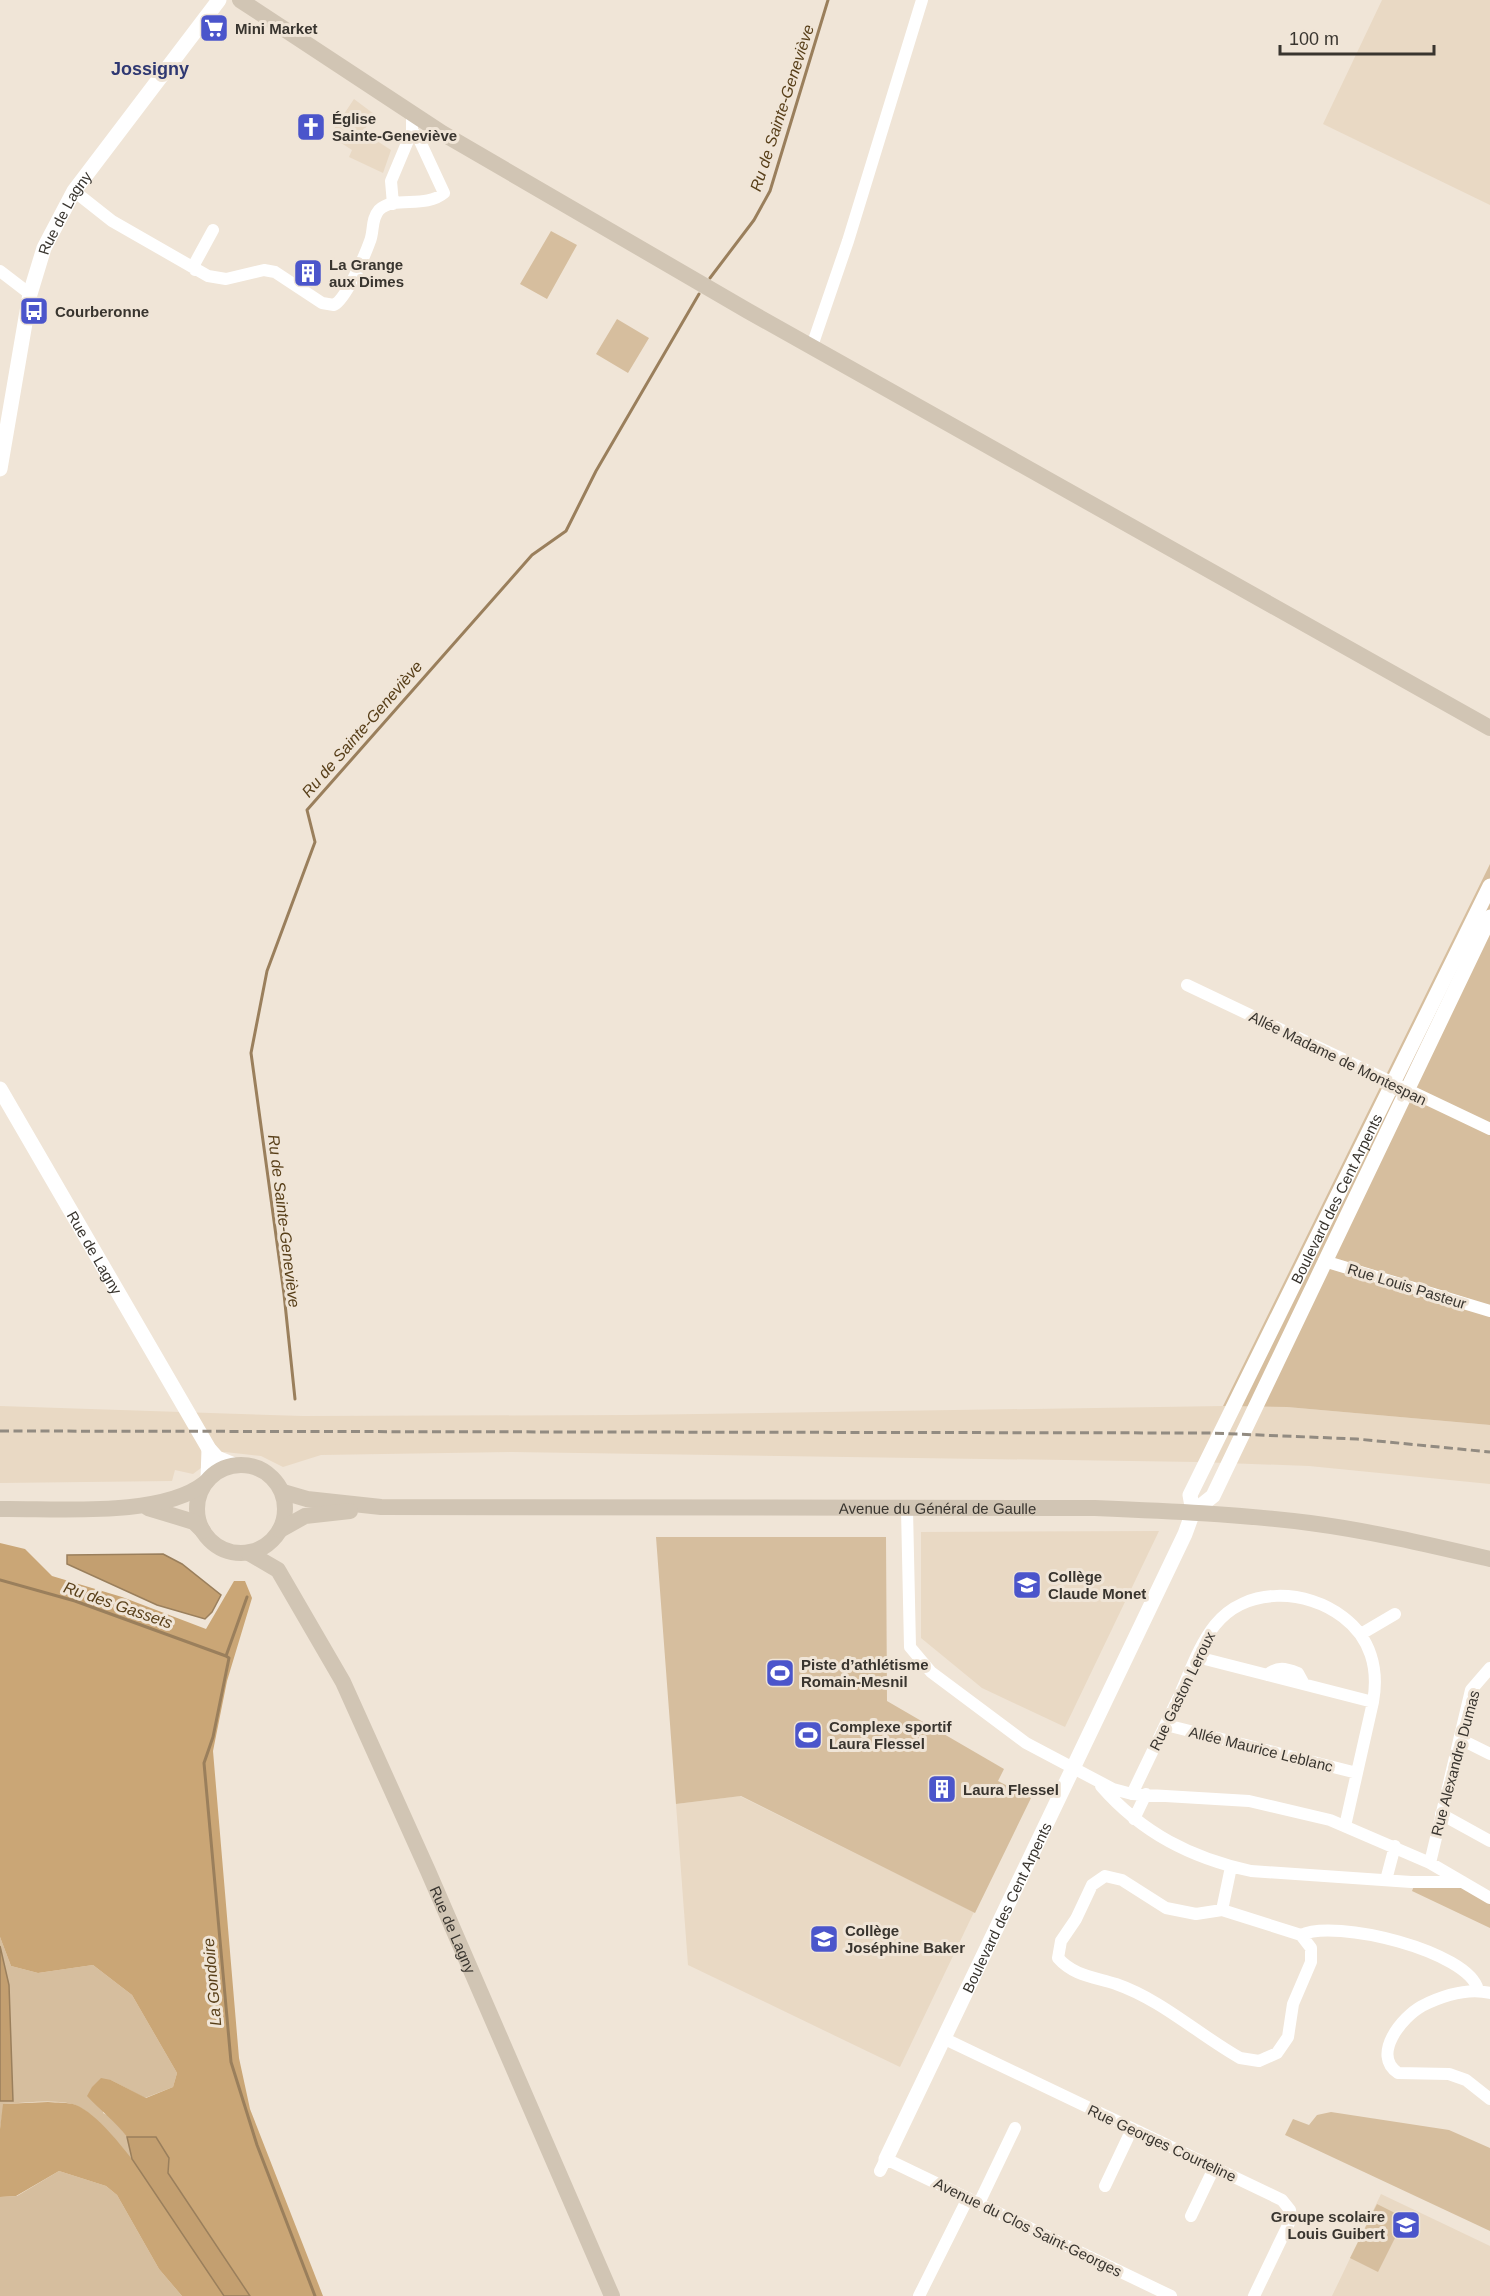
<svg xmlns="http://www.w3.org/2000/svg" width="1490" height="2296" font-family="Helvetica,sans-serif">
  <rect width="100%" height="100%" fill="#f0e5d7"/>
  <path fill="#e9d9c4" d="M1382,0H1490V205L1323,124Z
    M354,99L374,114L363,132L391,150L383,173L349,157L352,150L335,139L340,132L334,129Z
    M0,1406L303,1416L631,1415L1223,1406L1287,1407L1490,1425V1484L1309,1466L1198,1462L512,1452L321,1455L283,1467L261,1456L225,1452L204,1458L201,1468L193,1474L175,1470L172,1481L0,1483Z
    M1159,1531L1065,1727L982,1688L921,1638V1532Z
    M740,1796L974,1912L900,2067L688,1965L676,1804Z
    M1381,2194L1490,2246V2296H1332Z"/>
  <path fill="#d6be9e" d="M551,231L577,245L547,299L520,284Z
    M617,319L649,338L628,373L596,354Z
    M1490,864V1425L1287,1407L1223,1406Z
    M886,1537L887,1701L1004,1769L998,1781L1031,1798L975,1913L741,1796L676,1804L656,1537Z
    M1414,1886L1465,1888L1490,1904V1928L1412,1891Z
    M0,1937L11,1966L38,1973L93,1965L132,1995L177,2073L173,2087L145,2098L111,2080L103,2113L113,2118L127,2137H156L169,2158L168,2173L250,2296H224C199,2259 110,2112 72,2104C51,2099 26,2103 4,2104L0,2129Z
    M1331,2112L1449,2130L1490,2148V2231L1285,2135L1293,2119L1309,2125L1317,2115Z
    M59,2171L106,2186L117,2195L159,2269L182,2296H0V2197L17,2196Z
    M1377,2204L1405,2218L1378,2272L1350,2258Z"/>
  <path fill="#caa676" d="M0,1543L25,1549L52,1576L122,1597L206,1629L234,1581H245L252,1598L227,1681L213,1751L239,2058L250,2109L323,2296H250L168,2173L169,2158L156,2137H127C115,2121 101,2111 87,2096L92,2087L101,2078L111,2080L146,2098L173,2087L177,2073L132,1995L93,1965L38,1973L11,1966L0,1937Z
    M48,2102C57,2103 68,2102 76,2105C118,2122 196,2253 224,2296H182L159,2269L117,2195L106,2186L59,2171L16,2196L0,2197V2129L3,2104Z"/>
  <path fill="#c39f70" stroke="#9a7f5c" stroke-width="1.5" d="M163,1554L182,1564L221,1595L212,1612L205,1619L157,1605L67,1564V1555Z
    M0,1946L9,1985L13,2101H0Z
    M127,2137H156L169,2158L168,2173L250,2296H224L132,2159Z"/>
  <g fill="none" stroke-linecap="round" stroke-linejoin="round">
    <path stroke="#9a7f5c" stroke-width="3" d="M710,278L754,220L770,191L828,0
      M295,1399L284,1294L251,1053L267,971L315,842L307,810L532,555L566,531L596,471L699,294
      M0,1580L75,1601L226,1656
      M226,1656L229,1658L213,1737L204,1763L231,2062L257,2145L315,2296
      M226,1656L247,1597"/>
    <path stroke="#fff" stroke-width="12" d="M74,191L112,221L208,276L226,279L264,270L275,272L322,303L334,305C346,299 365,255 370,241C374,231 371,219 379,210C394,195 425,209 444,193L418,137L412,131V113
      M393,204L391,181L412,131
      M195,270V263L213,230
      M0,271L30,294
      M812,346L848,241L922,0
      M1187,985L1490,1129
      M1324,1261L1490,1311
      M907,1509L910,1647L931,1672L1026,1743L1113,1789L1132,1794L1249,1801L1330,1820L1430,1863L1490,1898
      M1361,1634L1395,1614
      M1197,1657L1373,1702
      M1267,1675C1278,1666 1285,1668 1298,1673L1304,1684
      M1166,1725L1357,1773
      M1460,1739L1490,1754
      M1101,1786C1142,1833 1191,1858 1251,1871L1411,1882H1463
      M1132,1794C1148,1760 1164,1728 1180,1694C1190,1672 1199,1645 1215,1625C1246,1586 1307,1589 1343,1617C1371,1638 1379,1669 1373,1702L1345,1826
      M1441,1814L1490,1841
      M1134,1819L1146,1794
      M1430,1863L1471,1690L1490,1668
      M1105,1876L1122,1880L1166,1908L1196,1914L1222,1910L1301,1935L1311,1948V1962L1293,2004L1288,2037L1277,2053L1259,2061L1240,2058C1199,2035 1162,2000 1116,1984C1094,1977 1074,1976 1058,1958L1061,1941L1076,1919L1092,1885Z
      M1386,1880L1395,1846
      M1222,1910L1231,1867
      M1301,1935C1334,1918 1469,1951 1478,1990
      M1490,1993C1468,1988 1442,1996 1422,2006C1402,2017 1371,2055 1398,2073L1449,2074L1466,2080L1490,2099
      M945,2039L1282,2200L1290,2210L1291,2219L1254,2296
      M880,2171L886,2159L1171,2296
      M1105,2186L1132,2129
      M979,2203L1015,2128
      M1191,2216L1214,2168
      M919,2296L968,2198"/>
    <g stroke="#fff" stroke-width="15">
      <path id="s1" d="M0,469L30,294L44,248L74,191L219,0"/>
      <path id="s2" d="M0,1089L209,1449L217,1458L234,1465"/>
      <path d="M208,1479L209,1449"/>
      <path d="M1193,1512L1213,1496L1490,917"/>
      <path id="s3" d="M886,2159L1185,1534L1193,1512L1190,1495L1490,886"/>
    </g>
    <g stroke="#d1c5b4" stroke-width="16">
      <path d="M240,0L442,133L748,311L1490,728"/>
      <circle cx="241" cy="1509" r="44"/>
      <path id="s4" d="M283,1492L307,1499L381,1507L1095,1508C1167,1511 1239,1514 1310,1523C1371,1531 1430,1545 1490,1559"/>
      <path d="M148,1508L194,1522L203,1531"/>
      <path d="M0,1509C56,1508 161,1518 205,1483"/>
      <path d="M280,1530L305,1516L350,1511"/>
      <path id="s5" d="M249,1553L278,1570L343,1682L428,1871L612,2296"/>
    </g>
    <path stroke="#928b81" stroke-width="3" stroke-dasharray="9 4.5" stroke-linecap="butt" d="M0,1431L1210,1433L1357,1439L1490,1452"/>
  </g>
  <defs>
    <g id="supermarket-square" transform="scale(1.5)"><rect x="-9" y="-9" width="18" height="18" rx="4" fill="#4b55cb" stroke="#f0e5d7"/><path d="M-6-5.5h2.5l.6 2H6L4.5 2H-2.5L-4.4-4H-6ZM-1.5 3.2a1.3 1.3 0 1 0 .1 0ZM3 3.2a1.3 1.3 0 1 0 .1 0Z" fill="#fff"/></g>
    <g id="church-square" transform="scale(1.5)"><rect x="-9" y="-9" width="18" height="18" rx="4" fill="#4b55cb" stroke="#f0e5d7"/><path d="M-1.2-6h2.4v3.5h3.3v2.4h-3.3V6h-2.4V-.1h-3.3v-2.4h3.3Z" fill="#fff"/></g>
    <g id="building-square" transform="scale(1.5)"><rect x="-9" y="-9" width="18" height="18" rx="4" fill="#4b55cb" stroke="#f0e5d7"/><path d="M-4-6H4V6H1V3H-1V6H-4ZM-2.5-4.3h1.7v1.8h-1.7ZM.8-4.3h1.7v1.8H.8ZM-2.5-1h1.7V.8h-1.7ZM.8-1h1.7V.8H.8Z" fill="#fff"/></g>
    <g id="bus-square" transform="scale(1.5)"><rect x="-9" y="-9" width="18" height="18" rx="4" fill="#4b55cb" stroke="#f0e5d7"/><path d="M-5-6H5V4H4V6H2V4H-2V6H-4V4H-5ZM-3.5-4V0h7V-4ZM-3.5 1.2v1.5H-2V1.2ZM2 1.2v1.5H3.5V1.2Z" fill="#fff"/></g>
    <g id="school-square" transform="scale(1.5)"><rect x="-9" y="-9" width="18" height="18" rx="4" fill="#4b55cb" stroke="#f0e5d7"/><path d="M0-5L7-2L0 1L-7-2ZM-4 1L0 2.5L4 1V4Q0 6-4 4Z" fill="#fff"/></g>
    <g id="stadium-square" transform="scale(1.5)"><rect x="-9" y="-9" width="18" height="18" rx="4" fill="#4b55cb" stroke="#f0e5d7"/><path d="M0-5a6.5 5 0 1 0 0 10a6.5 5 0 1 0 0-10ZM-3.5-1.8h7v3.6h-7Z" fill="#fff"/></g>
  </defs>
  <g fill-rule="evenodd">
    <use href="#supermarket-square" x="214" y="28"/>
    <use href="#church-square" x="311" y="127"/>
    <use href="#building-square" x="308" y="273"/>
    <use href="#bus-square" x="34" y="311"/>
    <use href="#school-square" x="1027" y="1585"/>
    <use href="#stadium-square" x="780" y="1673"/>
    <use href="#stadium-square" x="808" y="1735"/>
    <use href="#building-square" x="942" y="1789"/>
    <use href="#school-square" x="824" y="1939"/>
    <use href="#school-square" x="1406" y="2225"/>
  </g>
  <g text-anchor="middle" dominant-baseline="central" stroke-width="6" stroke-linejoin="round" paint-order="stroke">
    <g font-size="15" font-weight="bold" fill="#39352f" stroke="#f0e5d7" text-anchor="start">
      <text x="235" y="28">Mini Market</text>
      <text x="332" y="118">Église<tspan x="332" dy="17">Sainte-Geneviève</tspan></text>
      <text x="329" y="264">La Grange<tspan x="329" dy="17">aux Dimes</tspan></text>
      <text x="55" y="311">Courberonne</text>
      <text x="1048" y="1576">Collège<tspan x="1048" dy="17">Claude Monet</tspan></text>
      <text x="801" y="1664">Piste d’athlétisme<tspan x="801" dy="17">Romain-Mesnil</tspan></text>
      <text x="829" y="1726">Complexe sportif<tspan x="829" dy="17">Laura Flessel</tspan></text>
      <text x="963" y="1789">Laura Flessel</text>
      <text x="845" y="1930">Collège<tspan x="845" dy="17">Joséphine Baker</tspan></text>
      <text x="1385" y="2216" text-anchor="end">Groupe scolaire<tspan x="1385" dy="17">Louis Guibert</tspan></text>
    </g>
    <g font-size="15" fill="#39352f" stroke="#f0e5d7">
      <text stroke="none"><textPath href="#s1" startOffset="266">Rue de Lagny</textPath></text>
      <text transform="translate(1338 1058) rotate(26)">Allée Madame de Montespan</text>
      <text stroke="none"><textPath href="#s3" startOffset="1064">Boulevard des Cent Arpents</textPath></text>
      <text stroke="none"><textPath href="#s2" startOffset="189">Rue de Lagny</textPath></text>
      <text transform="translate(1407 1286) rotate(17)">Rue Louis Pasteur</text>
      <text stroke="none"><textPath href="#s4" startOffset="656">Avenue du Général de Gaulle</textPath></text>
      <text transform="translate(1182 1691) rotate(-64)">Rue Gaston Leroux</text>
      <text transform="translate(1261 1749) rotate(14)">Allée Maurice Leblanc</text>
      <text transform="translate(1455 1763) rotate(-75)">Rue Alexandre Dumas</text>
      <text stroke="none"><textPath href="#s3" startOffset="279">Boulevard des Cent Arpents</textPath></text>
      <text stroke="none"><textPath href="#s5" startOffset="434">Rue de Lagny</textPath></text>
      <text transform="translate(1162 2143) rotate(25)">Rue Georges Courteline</text>
      <text transform="translate(1028 2227) rotate(26)">Avenue du Clos Saint-Georges</text>
    </g>
    <g font-size="16" font-style="italic" fill="#583f19" stroke="#f0e5d7">
      <text transform="translate(782 108) rotate(-72)">Ru de Sainte-Geneviève</text>
      <text transform="translate(362 729) rotate(-49)">Ru de Sainte-Geneviève</text>
      <text transform="translate(284 1221) rotate(83)">Ru de Sainte-Geneviève</text>
      <text transform="translate(118 1605) rotate(19)">Ru des Gassets</text>
      <text transform="translate(212 1982) rotate(-95)">La Gondoire</text>
    </g>
    <g font-size="18" font-weight="bold" fill="#2f3872" stroke="#f0e5d7">
      <text x="150" y="69">Jossigny</text>
    </g>
  </g>
  <path d="M1280 45v9h154v-9" fill="none" stroke="#39352f" stroke-width="3"/>
  <text x="1289" y="45" font-size="18" fill="#39352f" stroke="#f0e5d7" stroke-width="4.5" paint-order="stroke">100 m</text>
</svg>
